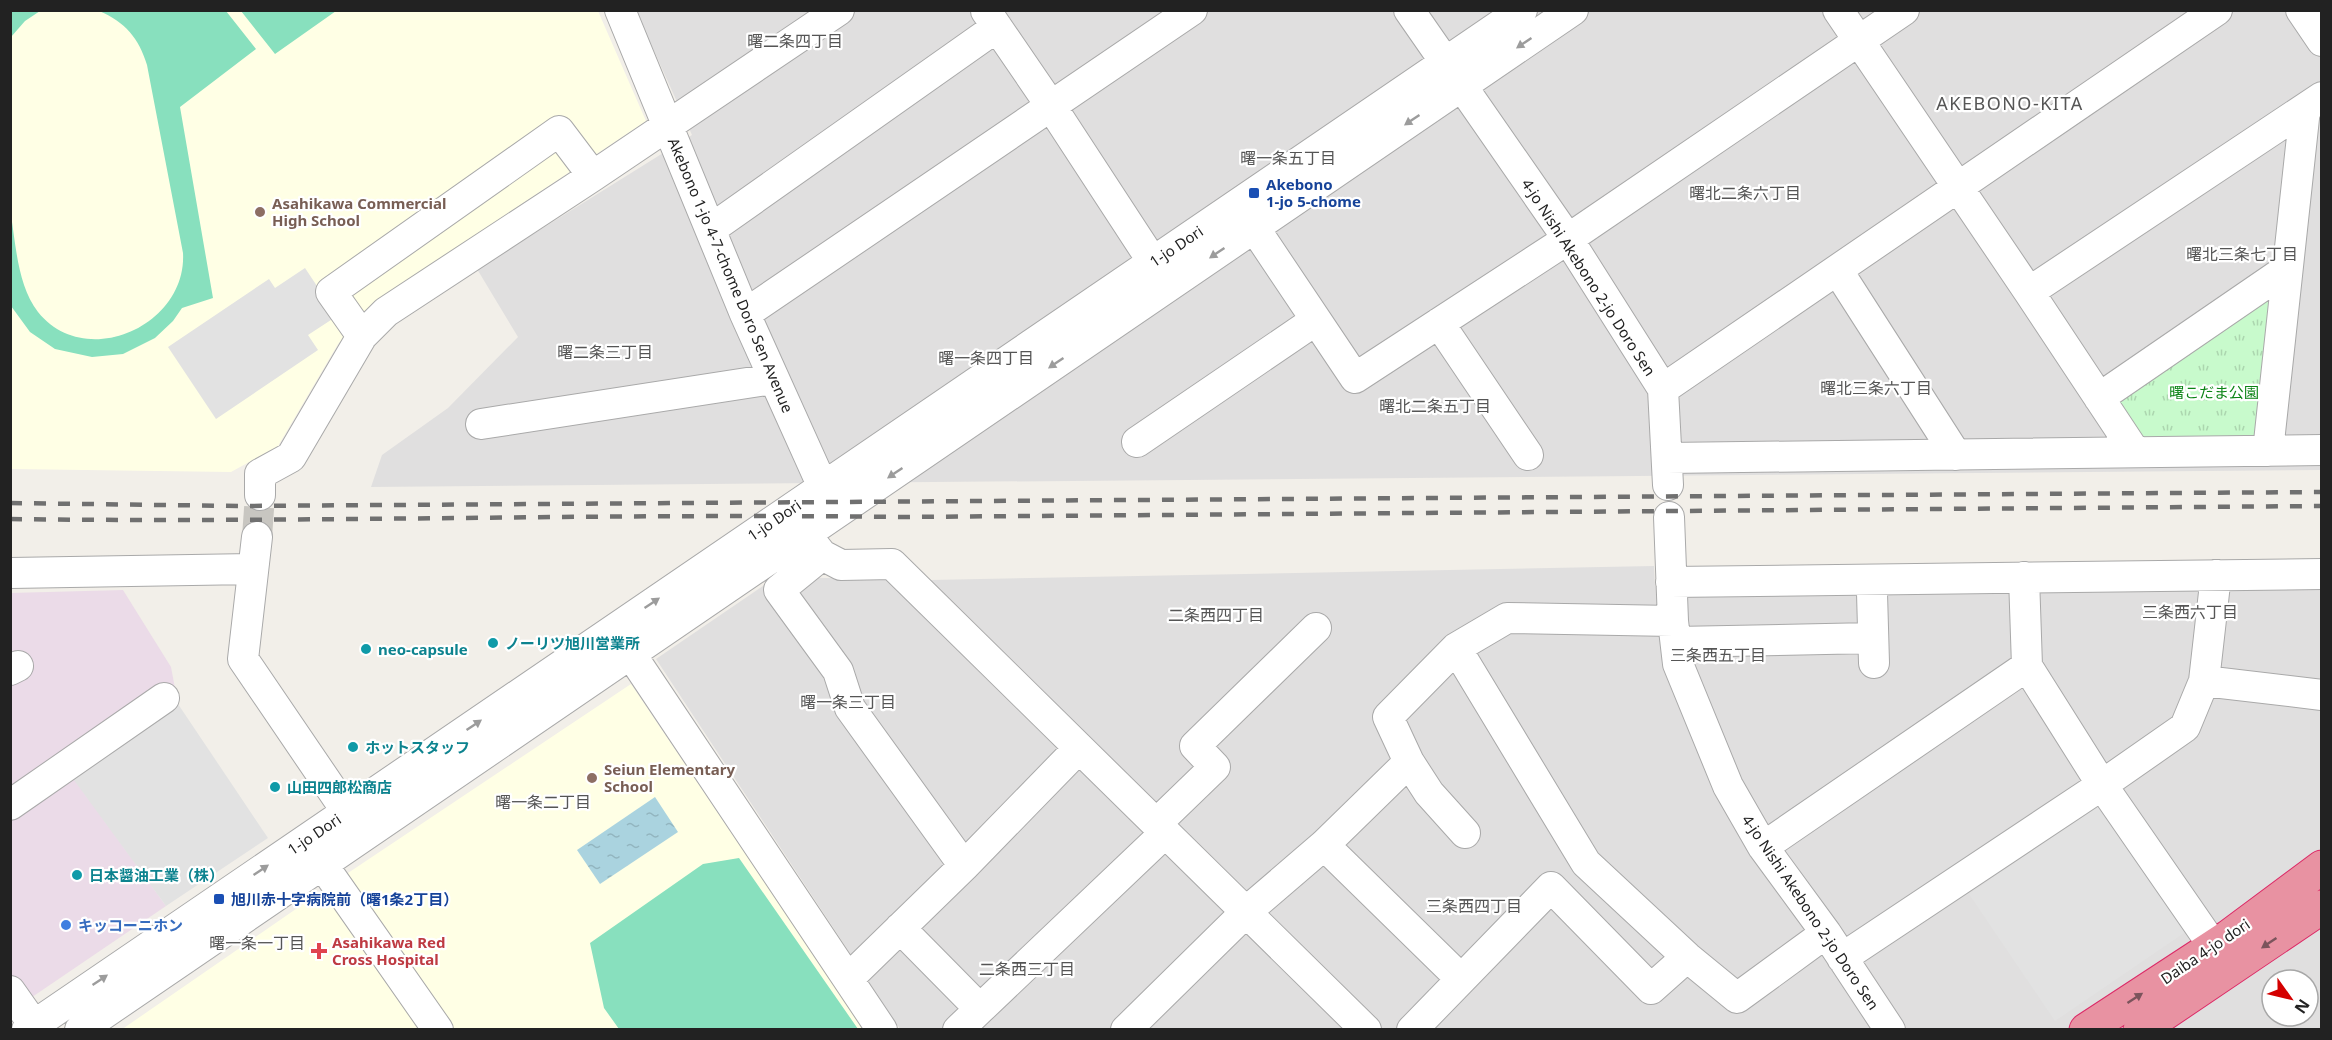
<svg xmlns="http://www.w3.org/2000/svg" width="2332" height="1040" font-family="'Noto Sans','Noto Sans JP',sans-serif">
  <defs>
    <pattern id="park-tufts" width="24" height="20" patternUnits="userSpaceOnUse" patternTransform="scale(1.5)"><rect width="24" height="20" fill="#c8facc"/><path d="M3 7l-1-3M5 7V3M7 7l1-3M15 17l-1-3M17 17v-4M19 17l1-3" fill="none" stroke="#acd6af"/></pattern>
    <pattern id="water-ripples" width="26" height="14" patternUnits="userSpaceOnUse" patternTransform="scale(1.5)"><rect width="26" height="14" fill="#aad3df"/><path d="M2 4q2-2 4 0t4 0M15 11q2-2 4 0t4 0" fill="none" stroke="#92b5bf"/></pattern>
  </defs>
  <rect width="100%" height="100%" fill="#f2efe9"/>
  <path fill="#e0dfdf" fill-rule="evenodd" d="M636,11H2321V470L371,487L382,455L448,408L518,337L477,269L692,135Z
    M1654,566L1655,586L2321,582V1029H900L656,659L776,577L931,580ZM2272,980H2308V1016H2272Z"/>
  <path fill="#ebdbe8" d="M123,590L171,667L178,704L72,776L166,906L13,1010L10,1007V593Z"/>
  <path fill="#ffffe5" d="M11,11H598L646,121L373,303L338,344L278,446L231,472L11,469Z
    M631,684L863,1029L121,1030L348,873Z"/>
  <path fill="url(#park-tufts)" d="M2287,269L2268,451L2135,452L2099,398Z"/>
  <path fill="#88e0be" d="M11,10H40V11L25,21L11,37Z
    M99,11H226L256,49L180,107L213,298L182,308L173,321L155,338L123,354L92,357L55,349L30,332L11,306V215C16,247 18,286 38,312C85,371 187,326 183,253L147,65C139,38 125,22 99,11Z
    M241,11H336L275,54Z
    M739,858L858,1029H619L604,1008L590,943L703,864Z"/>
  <path fill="#e2e2e2" d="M305,268L337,316L308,335L318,350L216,419L168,347L269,279L275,288Z
    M178,704L268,838L166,906L71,776Z
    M2100,804L2187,931L2055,1021L1969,894Z"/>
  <path fill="url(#water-ripples)" d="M655,797L678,832L600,884L577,850Z"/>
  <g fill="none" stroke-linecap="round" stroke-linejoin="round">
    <path stroke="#c8c6c1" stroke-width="30" stroke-dasharray="30 15" stroke-linecap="butt" d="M257,537L260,495"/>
    <g stroke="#a9a9a9" stroke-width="32">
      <path id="minor" d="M620,10L745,314L818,476L828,505
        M1409,10L1568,239L1663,389L1668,485
        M1838,10L2029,292L2135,452
        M2301,10L2322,41
        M986,11L1051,106L1164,279
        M1243,211L1355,378L1568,239L1904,10
        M711,229L997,27
        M1838,271L1956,455
        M2029,292L2322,97
        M745,314L1192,10
        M1439,323L1528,455
        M362,336L331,292L559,131L593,176
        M1663,389C1848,264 2032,136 2217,10
        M2099,398L2287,269
        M481,424L773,379
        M1137,442L1316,320
        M2268,451L2305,109
        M1667,458L2322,450
        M260,495V474L291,457L362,336L386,312L593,176L839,10
        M1669,517L1673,621L1678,664L1728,786L1763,847L1826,933L1890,1030
        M793,518L822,555L841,565L892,564L1366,1030
        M257,537L243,659L358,828
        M822,555L779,590L838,671L850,708L964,866
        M10,573L252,569
        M2024,577L2027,666L2102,785L2214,947
        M1671,582L2322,574
        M1872,593L1874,663
        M620,638L882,1030
        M1676,642L1873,638
        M1456,648L1586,863L1687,957L1737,998L1826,933
        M10,670L18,666
        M2204,681L2322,695
        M1409,762L1429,793L1465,833
        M10,805L164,698
        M1156,824L1215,767L1195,746L1316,628
        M1324,845L1461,979
        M1763,847L2027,666
        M322,864L438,1030
        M900,928L980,1009L1165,833
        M1842,958L2102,785L2185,727L2204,681L2216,575
        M849,978L964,866L1079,748
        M10,991L34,1025
        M27,1030L1522,10
        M80,1030L1573,10
        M958,1030L980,1009
        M1126,1030L1246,912L1324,845L1409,762L1388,717L1456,648L1507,618L1673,621
        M1412,1030L1551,887L1651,989L1687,957"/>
    </g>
    <g stroke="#dc2a67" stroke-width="35">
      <path id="highway" d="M2086,1030L2228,937L2322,867
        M2140,1030L2322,907"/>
    </g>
    <use href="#minor" stroke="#fff" stroke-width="30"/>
    <use href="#highway" stroke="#e892a2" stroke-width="33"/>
    <path stroke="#707070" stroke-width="4.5" stroke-dasharray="12 12" stroke-linecap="butt" d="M10,503L239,506L2322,492
      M10,519C307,523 604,513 901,517L2322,506"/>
  </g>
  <defs><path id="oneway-solid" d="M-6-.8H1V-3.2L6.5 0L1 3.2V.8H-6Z" transform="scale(1.5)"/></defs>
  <g fill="#9c9c9c">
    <use href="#oneway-solid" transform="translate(1524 43) rotate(146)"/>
    <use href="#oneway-solid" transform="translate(1412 120) rotate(146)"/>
    <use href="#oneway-solid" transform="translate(1217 253) rotate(146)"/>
    <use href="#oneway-solid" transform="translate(1056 363) rotate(146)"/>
    <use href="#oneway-solid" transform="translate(895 473) rotate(146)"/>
    <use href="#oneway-solid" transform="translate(652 603) rotate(-34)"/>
    <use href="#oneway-solid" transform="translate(474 725) rotate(-34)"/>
    <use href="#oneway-solid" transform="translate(261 870) rotate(-34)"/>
    <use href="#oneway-solid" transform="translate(100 980) rotate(-34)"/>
  </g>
  <g fill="#7b545c">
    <use href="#oneway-solid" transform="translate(2269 943) rotate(146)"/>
    <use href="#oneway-solid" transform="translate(2135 998) rotate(-33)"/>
  </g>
  <g fill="#1a4fb4" stroke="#fff" stroke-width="2">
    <rect x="1248" y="187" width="12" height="12" rx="3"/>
    <rect x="213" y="893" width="12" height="12" rx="3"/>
  </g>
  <g fill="#8d6e63" stroke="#fff" stroke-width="2">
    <circle cx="260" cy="212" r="6"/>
    <circle cx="592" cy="778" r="6"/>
  </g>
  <g fill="#0f9aa8" stroke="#fff" stroke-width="2">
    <circle cx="493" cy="643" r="6"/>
    <circle cx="366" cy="649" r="6"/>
    <circle cx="353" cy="747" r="6"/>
    <circle cx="275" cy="787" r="6"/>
    <circle cx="77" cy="875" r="6"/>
  </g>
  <circle fill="#3f7fe0" stroke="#fff" stroke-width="2" cx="66" cy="925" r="6"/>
  <path fill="#e0444e" stroke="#fff" stroke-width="2" d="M316 942h6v6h6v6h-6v6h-6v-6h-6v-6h6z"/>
  <g text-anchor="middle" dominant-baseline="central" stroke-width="4.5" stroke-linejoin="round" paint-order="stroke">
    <g font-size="15" font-weight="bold" fill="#164399" stroke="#fff" text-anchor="start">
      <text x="1266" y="184">Akebono<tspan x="1266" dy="17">1-jo 5-chome</tspan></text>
      <text x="231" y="899">旭川赤十字病院前（曙1条2丁目）</text>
    </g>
    <g font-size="15" font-weight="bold" fill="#785e54" stroke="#fff" text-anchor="start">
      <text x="272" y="203">Asahikawa Commercial<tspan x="272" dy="17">High School</tspan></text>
      <text x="604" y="769">Seiun Elementary<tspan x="604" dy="17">School</tspan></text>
    </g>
    <g font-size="15" fill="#222" stroke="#fff">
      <text transform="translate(1176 246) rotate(-34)">1-jo Dori</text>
      <text transform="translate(731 275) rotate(67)">Akebono 1-jo 4-7-chome Doro Sen Avenue</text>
      <text transform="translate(1589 277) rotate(57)">4-jo Nishi Akebono 2-jo Doro Sen</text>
      <text transform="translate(774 520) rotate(-34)">1-jo Dori</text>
      <text transform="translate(314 834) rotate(-34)">1-jo Dori</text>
      <text transform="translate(1811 912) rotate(56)">4-jo Nishi Akebono 2-jo Doro Sen</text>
      <text transform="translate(2205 951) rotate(-34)">Daiba 4-jo dori</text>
    </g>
    <g font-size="15" fill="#0c8416" stroke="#fff">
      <text x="2214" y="392">曙こだま公園</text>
    </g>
    <g font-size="15" font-weight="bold" fill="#0d838f" stroke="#fff" text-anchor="start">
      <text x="505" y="643">ノーリツ旭川営業所</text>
      <text x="378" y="649">neo‐capsule</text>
      <text x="365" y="747">ホットスタッフ</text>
      <text x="287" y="787">山田四郎松商店</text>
      <text x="89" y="875">日本醤油工業（株）</text>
    </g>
    <g font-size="15" font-weight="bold" fill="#366cbe" stroke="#fff" text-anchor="start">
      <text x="78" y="925">キッコーニホン</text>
    </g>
    <g font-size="15" font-weight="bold" fill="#be3a42" stroke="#fff" text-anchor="start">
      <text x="332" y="942">Asahikawa Red<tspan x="332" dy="17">Cross Hospital</tspan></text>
    </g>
    <g font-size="16" fill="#555" stroke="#fff">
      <text x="795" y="41">曙二条四丁目</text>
      <text x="1288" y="158">曙一条五丁目</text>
      <text x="1745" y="193">曙北二条六丁目</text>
      <text x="2242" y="254">曙北三条七丁目</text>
      <text x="605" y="352">曙二条三丁目</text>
      <text x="986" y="358">曙一条四丁目</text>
      <text x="1876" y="388">曙北三条六丁目</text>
      <text x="1435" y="406">曙北二条五丁目</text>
      <text x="2190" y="612">三条西六丁目</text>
      <text x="1216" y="615">二条西四丁目</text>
      <text x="1718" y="655">三条西五丁目</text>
      <text x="848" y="702">曙一条三丁目</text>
      <text x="543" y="802">曙一条二丁目</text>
      <text x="1474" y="906">三条西四丁目</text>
      <text x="257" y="943">曙一条一丁目</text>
      <text x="1027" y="969">二条西三丁目</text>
    </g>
    <g font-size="18" letter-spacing="1.5" fill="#555" stroke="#fff">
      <text x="2010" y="103">AKEBONO-KITA</text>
    </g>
  </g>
  <rect width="2332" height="1040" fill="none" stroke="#222222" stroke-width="24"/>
  <g transform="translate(2290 998) rotate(124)"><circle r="28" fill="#ffffff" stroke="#a7a7a7" stroke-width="1.5"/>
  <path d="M0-4.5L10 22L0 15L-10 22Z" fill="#d40000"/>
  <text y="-9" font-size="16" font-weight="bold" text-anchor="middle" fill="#222222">N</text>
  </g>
</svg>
